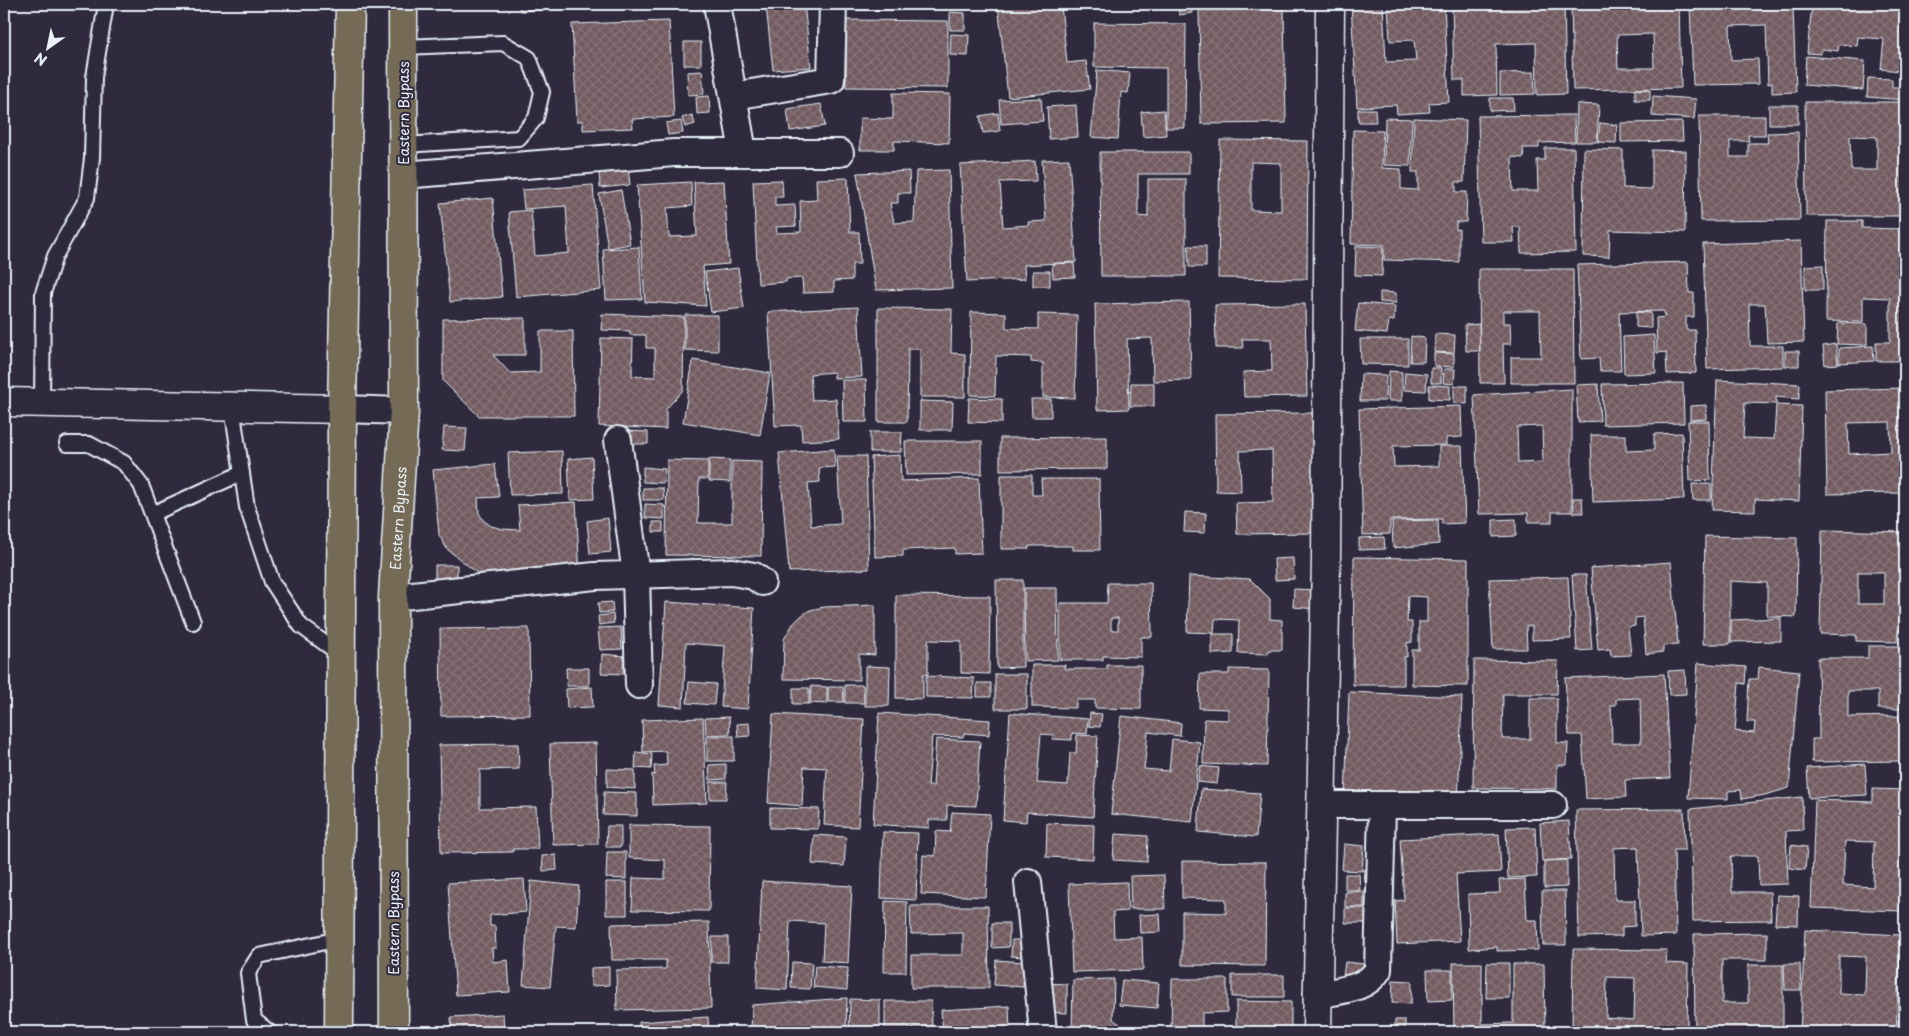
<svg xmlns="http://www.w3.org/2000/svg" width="1909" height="1036" font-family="'Playpen Sans',sans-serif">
  <defs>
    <pattern id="building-cross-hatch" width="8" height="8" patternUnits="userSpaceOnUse" patternTransform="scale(1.25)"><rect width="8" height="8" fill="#725b61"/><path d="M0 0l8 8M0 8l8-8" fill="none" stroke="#867378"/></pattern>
  </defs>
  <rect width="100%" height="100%" fill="#2f2a3d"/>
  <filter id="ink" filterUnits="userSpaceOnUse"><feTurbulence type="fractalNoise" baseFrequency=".02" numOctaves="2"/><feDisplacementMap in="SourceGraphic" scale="10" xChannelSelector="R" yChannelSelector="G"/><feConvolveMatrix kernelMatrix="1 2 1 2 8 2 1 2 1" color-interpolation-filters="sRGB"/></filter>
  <g filter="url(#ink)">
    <path fill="url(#building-cross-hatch)" stroke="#e8f1f8" fill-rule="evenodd" d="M519,4H638V5L520,11Z
      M785,4H804L811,67L773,70L766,6Z
      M857,4H901V10H857Z
      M916,4H947V9L916,8Z
      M998,4H1085L1061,6L1067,63L1086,61L1090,89L1008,97Z
      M1178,4H1191L1192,13L1179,15Z
      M1351,4H1383L1386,62L1416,61L1414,40L1390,41L1388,4H1444L1449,102L1429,103L1430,112L1397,114L1396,105L1357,107Z
      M1452,4H1564L1566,94L1537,95L1536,43L1496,44L1497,95L1464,96V80H1454Z
      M1571,4H1679L1681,88L1573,90ZM1653,34L1654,68H1618L1617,35Z
      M1690,4H1802V7H1793L1796,92L1772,93V83L1768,84L1766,25L1730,26L1731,60L1758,59L1759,84L1693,85Z
      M1812,4H1905V25L1900,71L1881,69L1884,39L1858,37L1857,46L1839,44L1838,51L1822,49L1821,54L1807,53Z
      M1284,9L1286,123L1201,124L1199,10Z
      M950,12L965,13V30H950Z
      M846,20L948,21V88L846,87Z
      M669,21L674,117L632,119L633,128L583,130V121H577L572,24Z
      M1094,23L1186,24L1185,128H1166V68L1094,67Z
      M951,34L969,35L968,56L950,55Z
      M684,42H701V65H684Z
      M1806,56L1865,61L1863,90L1804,85Z
      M1097,70L1130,73L1128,93L1121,92L1118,139L1091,137Z
      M702,71L704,94L688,95L687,72Z
      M1534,72L1535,94L1500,95V73Z
      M1868,78L1892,79V87H1905V100L1867,97Z
      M1635,89L1650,90V100H1635Z
      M893,93L950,94L949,143L894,141V150H860V118L893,119Z
      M709,96L710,113L697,114L696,97Z
      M1653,96L1696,99L1694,119L1652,116Z
      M1041,98L1043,121L1001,124L999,100Z
      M1490,98H1513L1514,110L1490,111Z
      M1805,102H1904L1905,216H1806ZM1850,136L1877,137V170H1851Z
      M821,104L825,126L790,131L787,109Z
      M1577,104L1599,105L1597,142H1576Z
      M1076,105L1078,137L1049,139L1047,107Z
      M1769,105H1798V124H1769Z
      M1358,109H1375L1376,122H1358Z
      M1164,110L1166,135L1143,137L1141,112Z
      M998,113L1000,131L983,133L980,116Z
      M692,115L695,124L685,127L682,118Z
      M1574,115L1575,142L1539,143V148H1523L1524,158L1512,157L1513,191H1538L1537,160H1545V148H1574L1576,252L1521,253L1520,227H1513L1514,242H1481L1478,116Z
      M1699,116H1765V135H1748L1749,141H1730V157H1748V143H1768L1767,133L1798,132L1800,220L1701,221Z
      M1385,118L1412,119L1410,166L1384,165Z
      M1414,118L1466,120L1464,182H1456V192H1467L1466,222H1456V230L1459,229V262L1384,260V245L1351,244L1353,130L1383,131L1382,168L1401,169V189L1418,190V172H1412Z
      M681,121L683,133L668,135L666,123Z
      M1682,122L1683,141L1621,142V123Z
      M1600,123L1617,125L1616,143L1598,142Z
      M1220,140L1308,141L1307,279L1218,278ZM1251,162L1281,163V211L1251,210Z
      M1584,149L1623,150V188L1652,189V150L1686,151L1685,232L1610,230L1609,257L1583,256Z
      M1100,152H1189V174H1138V216L1148,217V179H1186V276H1101Z
      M1069,159L1076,262L1024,265L1025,279L967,282L960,165L1035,161L1036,181L1000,182L1003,227L1029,225L1028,222L1046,221L1042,160Z
      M628,167L630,185L600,188L599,169Z
      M949,170L952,288L876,290L857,173L909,171L910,193H898V203H890L894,223L914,222L916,171Z
      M848,178L850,232H859L860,264H852V280L834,281V292L803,293L802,278L786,279V282L758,284L753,181L782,180L783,197H775V206L795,205L796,226L776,227L777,233L801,232L800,201L817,200L816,179Z
      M724,181L729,264L703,266L706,306L645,302L637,185L691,182L692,206L667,208L669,237L697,236L694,182Z
      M593,185L601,290L516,297L509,212L531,210L535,256L569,253L566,206L524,209L522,190Z
      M621,190L630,244L608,248L599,194Z
      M493,198L502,297L450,302L440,203Z
      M1827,221H1862V228L1905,229V361H1876V342H1890V298L1863,297V322L1826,321Z
      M1801,241L1804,342L1767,343L1765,304H1749L1750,346H1783V367L1707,369L1703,244Z
      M1188,246H1206V267H1189Z
      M1356,246L1383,247L1382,276L1355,275Z
      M639,247L642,299L606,300L603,249Z
      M1688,262L1689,293H1694V317H1686V330H1695L1696,373L1667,374L1666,352L1657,353L1656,318L1665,317L1664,311L1619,312L1621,371H1600L1599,358L1581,359L1577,265Z
      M1074,263L1075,277L1053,278L1052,264Z
      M1823,265V290H1805V266Z
      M738,268L744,308L711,312L705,272Z
      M1479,269H1573L1574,383H1511V357H1541L1540,311H1503V323H1510L1511,344H1503L1504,383H1480Z
      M1033,271H1050V286H1033Z
      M1380,292L1396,293V303L1380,302Z
      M1189,302L1191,380L1153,381L1152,338L1127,339L1129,409L1097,410L1095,304Z
      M1358,303L1395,306L1394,321L1389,320L1387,334L1355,331Z
      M1305,304L1307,396L1244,397L1243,372L1272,371L1271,339H1242L1243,348H1216L1215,305Z
      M858,307L862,377L834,378V372L810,374L812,400L836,399L839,439L802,441L801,425L775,426L768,312Z
      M878,308L952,309L951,353L965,354V397H920V349H908L907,422H878Z
      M971,312L1006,313V328L1038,329V314L1077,315L1075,398L1043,397V363L1031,362V357L996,356L995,396L970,395Z
      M1636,312L1651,313V328L1636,327Z
      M602,314L684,317L683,390L666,409V429L599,426L601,338L633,339L632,376L655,377V348H646V335H630V331L601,330Z
      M685,315H718V351L685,350Z
      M525,318V355H493L510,373L540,372V331H573L574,416H479L443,381V319Z
      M1838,323L1867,324V345L1837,344Z
      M1479,324L1480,351H1466L1465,325Z
      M1435,334L1455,335L1454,353L1434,352Z
      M1654,335L1656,373L1624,374L1623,337Z
      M1411,336L1425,338L1424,362H1410Z
      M1360,339H1408V365L1361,364Z
      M1836,344L1838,364L1825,365L1823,346Z
      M1873,346L1874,361L1839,363V348Z
      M1785,351H1799V366H1785Z
      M1434,353L1454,354V367L1434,366Z
      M693,360L770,373L760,435L683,422Z
      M1431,368H1441V383H1431Z
      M1444,369H1455L1454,384L1443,383Z
      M1389,371L1402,372V401H1388Z
      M1405,372L1427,374L1426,391L1404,390Z
      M1361,374L1386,375L1385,401H1360Z
      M842,380H866L867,422H843Z
      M1717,380L1800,384L1799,399L1776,397V404L1745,403L1743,438L1774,439L1776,405L1802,406L1799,501L1755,499V511L1712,510Z
      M1131,383H1154V406H1130Z
      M1683,383L1684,423L1603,425L1602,384Z
      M1598,384L1600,421L1578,422L1576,385Z
      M1429,385L1450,386V400L1429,399Z
      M1454,386H1467V404L1454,403Z
      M1905,388V493L1827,494L1825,390ZM1890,422L1891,452L1849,454L1848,423Z
      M1572,389V512H1552V522H1528V513L1479,514L1474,395ZM1542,426L1543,462L1518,463L1517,427Z
      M969,398L1002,399V423L968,422Z
      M1031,399H1051V417H1032Z
      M920,401L953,402L952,430H920Z
      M1706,405V419L1690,420V406Z
      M1461,406L1462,437L1446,438V445L1393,446L1394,467L1439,466V446H1462L1465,523L1442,524V519L1390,520V534L1363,535L1359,409Z
      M1313,413L1315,533L1237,534L1236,503L1273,502L1272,450L1240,451L1241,492L1216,491L1215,414Z
      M1688,421H1709L1710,480L1690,481Z
      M444,427L467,428L465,451L442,450Z
      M628,431L648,432V444H627Z
      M870,432H902L901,452H870Z
      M1682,433L1684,499L1593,502L1591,435H1626V451L1654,450V434Z
      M1107,437V469L1000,470V438Z
      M905,441H982V474L906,475Z
      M834,449L835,467L819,468L820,482L808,483L811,526L841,524L837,456H866L869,569L789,572L779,453Z
      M562,451L563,494L510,495L508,453Z
      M900,455L901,481L979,478L982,553L955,554V548L903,550V556L875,557L871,457Z
      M592,457L594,499L570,500L568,459Z
      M709,459L730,460V482L709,481Z
      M667,460L708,461V479H699L698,523H732V461L762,462L761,556L666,555Z
      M495,464L499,497L478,498L479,513L483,520L491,526L503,529L520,530L518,505L576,502L580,575L481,576L447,549L439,535L433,470Z
      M643,467L665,469L664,483L643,482Z
      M1001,475H1032V495H1042L1041,479H1099L1100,550H1073V546H1029V549H1001Z
      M1692,484H1711V500H1693Z
      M643,488H663L664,500H643Z
      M1573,498H1582L1583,513H1574Z
      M645,504L664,505V519L645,518Z
      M1185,512L1206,513L1205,533L1184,532Z
      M608,518L611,552L590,554L587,521Z
      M1516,519V536L1493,537V520Z
      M1438,520L1439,544L1393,548L1392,521Z
      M653,522H663V532H653Z
      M1822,530L1905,532V631L1898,630L1897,642L1856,641V635L1820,634ZM1858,572H1884V604H1858Z
      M1705,536L1797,538L1796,617L1767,616V583L1730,581V644H1703Z
      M1384,537L1385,549L1359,550V538Z
      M1354,557L1468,559V686L1412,685V650H1419V622H1427V597L1408,596L1407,622H1412V642L1407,643V657H1404V685H1353Z
      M1293,558L1294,579L1275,580L1274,559Z
      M1671,562L1678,645L1663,646V652L1646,654L1643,617L1635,618V626L1628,627L1631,655L1611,656L1610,649L1598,650L1591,568Z
      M435,565H457V580L435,581Z
      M1572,575H1586L1592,650L1577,651Z
      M1189,576L1250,579L1270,599V619L1282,620V650H1269L1268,654L1238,653L1239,620L1215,619L1214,633L1187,632Z
      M1568,577L1571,639L1532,640V626H1526L1527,649H1493L1489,579Z
      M996,580H1023V667L997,668Z
      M1108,583H1151L1152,637H1141V657L1103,656V660H1060V603H1107ZM1111,618H1118V630H1111Z
      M1024,588H1057L1058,660L1025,661Z
      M1294,589L1316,590V609L1293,607Z
      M896,595L990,596L989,674L961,673V641L928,640V675L923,674V699L896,698Z
      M612,602L613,612L599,613L598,603Z
      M666,602L754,608L748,709L721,707L725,646L686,643L683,707L659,705Z
      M875,605V655L859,654V680L783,679L784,639L793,624L801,616L810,610L824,607Z
      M613,614L614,623L599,625L598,616Z
      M1781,618V641L1731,642V620Z
      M621,627L622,649L600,650L598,628Z
      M529,628L530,715L441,716L440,629Z
      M1212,634H1233V653L1212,654Z
      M1868,646H1905V709H1878V691H1848V717L1905,716V761L1812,762V739H1819L1818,658H1868Z
      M602,654L624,656L623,674L601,673Z
      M1474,660L1558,661L1557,694H1503L1502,739H1530V698H1557V743H1568L1567,765H1557V789L1473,788Z
      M1698,663L1746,667L1745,684L1739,683L1735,731L1754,733L1755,722H1747L1749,679H1758L1759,667L1799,671L1789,788L1765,795L1742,799L1741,790L1728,791V799L1688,798Z
      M1032,665H1065L1064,669H1107V665H1141V709L1095,708V700H1076V708L1032,707Z
      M865,666L890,667L889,706H865Z
      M566,668H589V686H567Z
      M1229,669L1269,670L1267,766L1203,764L1204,719L1228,720V709L1199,708L1200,674H1229Z
      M1685,670L1686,694L1669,695L1668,671Z
      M995,674H1027V709H995Z
      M1664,674L1670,778L1625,780L1626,797L1586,799L1582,735H1569L1565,678ZM1640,698L1641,743H1612L1611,705H1616V699Z
      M926,676L974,678L973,698L926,697Z
      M689,682L716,684L714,705L687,703Z
      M977,683H991V697H977Z
      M845,685H863L864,703H845Z
      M811,686L827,687V704L810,703Z
      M592,687L593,707L567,708L566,689Z
      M828,687H843L844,702H828Z
      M793,688H809V704H793Z
      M1349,692L1462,697L1458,804L1345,799Z
      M879,713L990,720L989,735L964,733L963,737L932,736L928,786H933L936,739L980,741L976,806L947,805V820H929V828L873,824Z
      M1010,713L1088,719L1087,734L1072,733V740L1052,739L1053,735L1041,734L1037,783L1068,785L1070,753H1076L1077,735L1098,736L1093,817L1027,812L1026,822L1003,820Z
      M1090,713L1102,714L1100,727L1089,726Z
      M773,714L864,719L858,827L824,825L827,768L804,767L802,806L768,803Z
      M1121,716L1181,723L1180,736L1148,732L1144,769L1169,771L1172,739L1200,742L1192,822L1111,814Z
      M729,717L730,734L706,735L705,718Z
      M703,718L707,803L653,805L652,774L655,775L654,766L667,765L666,751L643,752L642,720Z
      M749,723L750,736L738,737L737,724Z
      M707,736H734V761H707Z
      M596,743L598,844L553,845L550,744Z
      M518,744L519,769L480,770V808L536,807L538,849H513V852L441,853L439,745Z
      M636,752L652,754L651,769L635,768Z
      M726,764V779L710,780L709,765Z
      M1865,764L1867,795L1809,798L1807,768Z
      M1200,766L1219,768L1217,784L1198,782Z
      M607,769L635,770V789L607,787Z
      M710,782H727L726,799H710Z
      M1201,789L1260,793L1256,837L1198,832Z
      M1873,789L1905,790V891L1903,911L1811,908L1815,800L1873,802ZM1845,841L1874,842L1873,887L1843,885Z
      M604,792L637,793V816L603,815Z
      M1802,797L1803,830L1786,831L1788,884L1759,885L1758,856H1731L1732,892H1770L1771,920L1693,921L1690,809Z
      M770,808L819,809L818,829L770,828Z
      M1684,809L1685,850H1674L1676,935L1641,936L1638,847L1614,848L1615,900H1635V926L1622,927V936L1579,937L1576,810Z
      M952,812L990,814L986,897L921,894L923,855L935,856L936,831L950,832Z
      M1569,821L1571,859L1542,861L1540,823Z
      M1047,823L1094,825L1093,859L1046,857Z
      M629,825L710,826L709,911L632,910L633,878L665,879V860L629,858Z
      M607,826H621V847H606Z
      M1535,827L1537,877L1508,878L1506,828Z
      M883,832L918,833L916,900L881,898Z
      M1115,834L1148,836L1147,862L1113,860Z
      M1499,834L1501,872L1456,874L1460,941L1397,944L1395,901L1404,900L1400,839Z
      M814,835L846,837L844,866L812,864Z
      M1344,844L1364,846L1362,871L1342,870Z
      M1791,845L1807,847L1805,870L1789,868Z
      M607,852H626V879L606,878Z
      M556,855L557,870L543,871L542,856Z
      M1567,860V887L1544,888V861Z
      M1182,861L1266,862L1265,966L1182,965V912L1226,913V899L1182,898Z
      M1373,869V882L1365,883L1364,870Z
      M1345,874H1359L1360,890H1345Z
      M1164,875L1165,909H1131L1130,876Z
      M524,879L526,912L490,915V926H495L496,948H492L493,962L508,960L510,992L456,995L448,883Z
      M1525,879L1527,920H1537L1538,950L1497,951V947L1469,949L1468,894L1500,893L1499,880Z
      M531,881L579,886L576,927L556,926L550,987L523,985Z
      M762,881L852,886L848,963L822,961L824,923L790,921L787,990L757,988Z
      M606,882H627V915H606Z
      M1127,882L1128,911L1113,912L1114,938L1142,937L1143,970L1072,972L1069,884Z
      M1364,891V907H1345V892Z
      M1542,891H1565L1566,945H1543Z
      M1777,895L1799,896L1798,925L1775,924Z
      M885,901L907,902L906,972H884Z
      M910,906H988L989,988H911V955H963V933L911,934Z
      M1345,908H1367V923H1345Z
      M1160,914L1161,932L1140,933L1139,915Z
      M709,922L711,1008L617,1010L616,970L666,969V960H612L611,924Z
      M992,923H1009V947L992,948Z
      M1805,930L1901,935L1896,1032H1800ZM1839,956L1866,957L1865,995L1839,994Z
      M1767,933V960H1722V1003H1748V965H1783V1032H1695L1694,934Z
      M712,937H728V962H711Z
      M1012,940H1025L1024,957L1011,956Z
      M1573,949L1667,950L1666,963L1688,964L1687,1030L1663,1029V1032H1572ZM1607,977L1635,978L1634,1020L1606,1018Z
      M996,960L1025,962L1023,987L994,985Z
      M792,962L812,963L810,989L791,988Z
      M1345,962L1364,964L1363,979L1343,977Z
      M1453,963H1482V1024L1513,1023V964H1544L1545,1032H1454Z
      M1487,963H1509V998H1486Z
      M1784,964H1800L1801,990H1785Z
      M815,966L848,968L847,990L813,987Z
      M609,967V985L591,986V968Z
      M1427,970H1452V1000L1428,1001Z
      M1232,975H1284V997H1232Z
      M1114,979L1113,1019L1126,1029H1157V1032H1072L1073,980Z
      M1172,979H1227V1012L1202,1013V1032H1171Z
      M1122,980L1159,983L1157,1008L1119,1005Z
      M1393,980L1412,981L1411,1004L1392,1003Z
      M1046,983L1067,984V1013L1045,1012Z
      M847,998L846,1032H751L752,1005Z
      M850,999L880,1000V1032H849Z
      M885,1001H931L932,1028L885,1029Z
      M1236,1001L1291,1002V1032H1215V1030H1236Z
      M1009,1006L1010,1032H943L941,1010Z
      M503,1014L504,1032H452L451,1017Z
      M708,1017L709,1032H640L639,1022Z
      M1395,1020H1405V1031H1395Z
      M1898,1020H1905V1032H1899Z
      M613,1028H637V1032H613Z
      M574,1031V1032H514Z"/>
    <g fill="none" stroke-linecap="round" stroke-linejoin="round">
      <g stroke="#e8f1f8" stroke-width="18">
        <path id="lane" d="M403,145L519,138L536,118L542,92L529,58L503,43L403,47
          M42,403L43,293L55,256L87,198L92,158L94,77L106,4
          M232,407L247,507L272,582L301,626L341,655
          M67,444H89L124,463L141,485L193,622
          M152,514L242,473
          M269,1032L254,1020L248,973L259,956L339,939"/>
      </g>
      <g stroke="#e8f1f8" stroke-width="30">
        <path id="street" d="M717,4L743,152
          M733,96L831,80L833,4
          M403,175L674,153H840
          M342,409L404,411
          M618,440L636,575L639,685
          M393,597L595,576L732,572L754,576L762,582
          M1321,805H1553
          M1028,882L1043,1032
          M1317,995C1339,990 1366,990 1378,970L1382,807"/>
      </g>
      <g stroke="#e8f1f8" stroke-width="31">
        <path id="secondary" d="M4,402L342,409
          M1317,1032L1326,558L1330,4"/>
      </g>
      <g stroke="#e8f1f8" stroke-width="31">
        <g id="highway">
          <path d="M339,1032L342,409L350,4"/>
          <path id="s1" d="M394,1032L393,597L404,411L403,4"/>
        </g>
      </g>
      <use href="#lane" stroke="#2f2a3d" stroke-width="14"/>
      <use href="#street" stroke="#2f2a3d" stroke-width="26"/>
      <use href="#secondary" stroke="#2f2a3d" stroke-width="28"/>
      <use href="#highway" stroke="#746b55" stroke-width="28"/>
    </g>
  </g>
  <g text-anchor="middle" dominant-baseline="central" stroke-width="4" stroke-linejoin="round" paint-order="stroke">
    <g font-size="14" fill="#e8f1f8" stroke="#2f2a3d">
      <text transform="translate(403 113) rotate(-90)">Eastern Bypass</text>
      <text stroke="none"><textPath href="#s1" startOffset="514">Eastern Bypass</textPath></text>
      <text transform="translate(393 923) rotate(-90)">Eastern Bypass</text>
    </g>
  </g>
  <rect width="1909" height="1036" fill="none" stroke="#2f2a3d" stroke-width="20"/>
  <rect x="10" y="10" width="1889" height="1016" fill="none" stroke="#e8f1f8" stroke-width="2" filter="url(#ink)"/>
  <g transform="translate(48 48) rotate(213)" stroke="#2f2a3d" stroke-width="4" paint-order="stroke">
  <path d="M0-4L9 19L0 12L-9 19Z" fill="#e8f1f8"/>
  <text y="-8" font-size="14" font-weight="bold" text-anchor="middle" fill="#e8f1f8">N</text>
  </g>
</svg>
